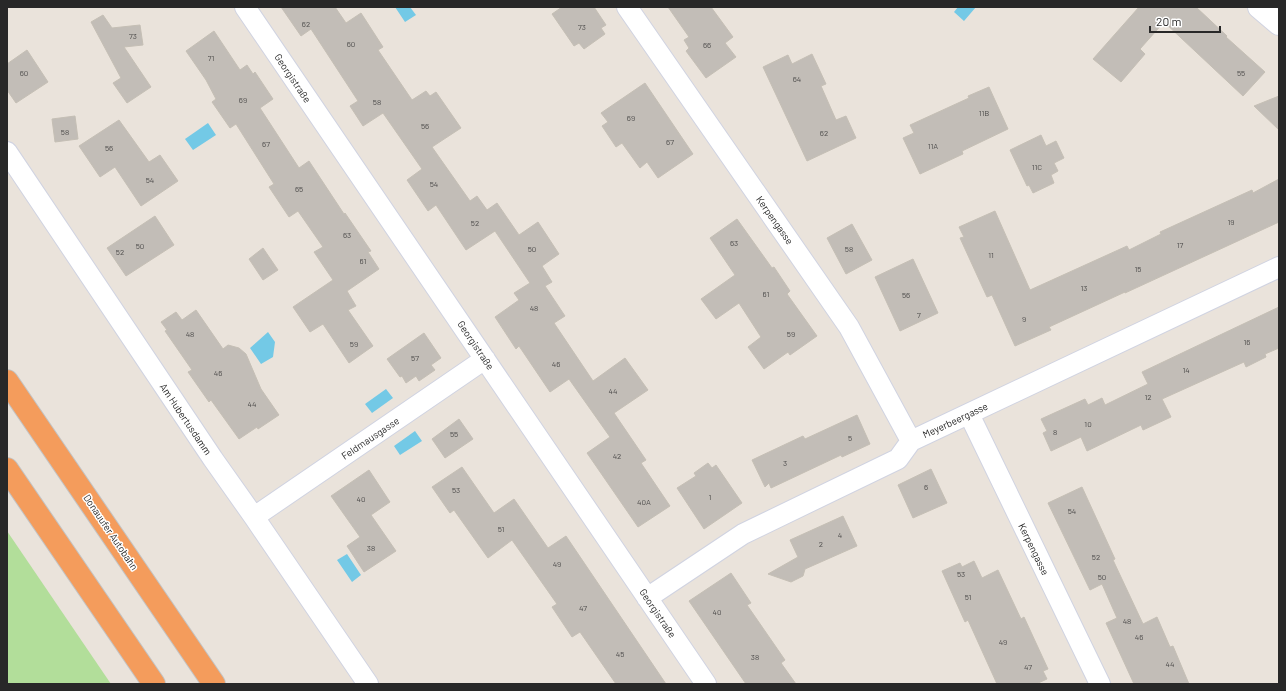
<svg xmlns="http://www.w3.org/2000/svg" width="1286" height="691" font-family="Barlow,sans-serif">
  <rect width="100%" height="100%" fill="#eae3db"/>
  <path fill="#b2de9a" d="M7,531L111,684H7Z"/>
  <path fill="#73c9e6" d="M395,7H410L416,15L405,22Z
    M958,7H976L964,21L954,12Z
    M208,123L216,135L193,150L185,139Z
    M268,332L275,342L273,357L261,364L250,348Z
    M386,389L393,398L372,413L365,404Z
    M415,431L422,441L400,455L394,446Z
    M347,554L361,575L352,582L337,560Z"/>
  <path fill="#c2bdb7" stroke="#c5bfb5" d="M281,7H335L346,23L361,13L383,47L378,50L412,100L426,91L430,96L436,92L461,128L432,147L470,201L477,196L487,210L497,203L519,235L538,222L559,254L542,266L552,282L545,286L565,316L554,323L593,381L625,358L648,390L614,413L646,460L641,463L670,506L638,527L587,453L610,437L569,379L550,392L519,346L516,349L495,317L519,300L514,293L530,283L495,231L466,250L436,205L428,211L407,180L422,169L383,113L363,126L350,106L358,101L311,29L301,36Z
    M562,7H594L606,25L601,28L605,34L584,49L579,43L574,46L552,14Z
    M668,7H711L733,37L725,43L736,57L706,78L686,51L689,48L684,40L689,37Z
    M1139,7H1196L1227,36L1226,37L1265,72L1243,96L1164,22L1140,49L1145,54L1121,82L1093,59Z
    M103,15L112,28L140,25L143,45L124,47L151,87L127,103L113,83L121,78L91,22Z
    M214,31L240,70L247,65L253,74L255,72L273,99L260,108L299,168L309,161L344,214L345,213L371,251L368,252L379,269L347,291L356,306L348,310L373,346L349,363L323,324L310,332L293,307L333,280L314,252L323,247L298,211L289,217L269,187L274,184L236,124L230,128L212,102L216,99L206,80L186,51Z
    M27,50L48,82L16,103L7,90V64Z
    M812,54L826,84L821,86L836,120L846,116L856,138L807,161L763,67L788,55L792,64Z
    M645,83L693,154L658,178L647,162L640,168L622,143L616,147L602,126L608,122L601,113Z
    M989,87L1008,129L962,151L963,154L920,174L903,138L914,133L910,125L969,98L968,96Z
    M1279,96V130L1254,106Z
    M75,116L78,139L55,142L52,119Z
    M119,120L149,162L160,155L178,181L141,206L115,167L100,177L79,146Z
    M1041,135L1046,146L1056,141L1064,158L1054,163L1058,171L1051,175L1054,183L1033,193L1029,185L1027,186L1010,150Z
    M1279,179V222L1125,293V292L1049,327L1051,330L1015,346L992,295L987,297L960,238L964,237L959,227L995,211L1030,290L1127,246L1129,250L1161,234L1160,232L1252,190L1253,193Z
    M155,216L174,245L126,276L107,248Z
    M737,219L772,268L774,267L790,291L787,294L817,336L790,355L788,352L764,369L748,347L761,337L739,303L716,319L701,299L735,275L710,238Z
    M852,224L872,260L846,274L827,238Z
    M263,248L278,270L263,280L249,259Z
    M913,259L938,313L900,331L875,277Z
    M1279,307V348L1265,354L1266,357L1246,367L1244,362L1162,399L1171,417L1143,430L1141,425L1087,451L1081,437L1051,451L1043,433L1047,431L1041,419L1085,399L1088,405L1102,398L1105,405L1148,384L1142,372Z
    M196,310L223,349L228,345L239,348L246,354L261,389L279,415L258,429L257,427L239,439L211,400L209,402L188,372L192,370L165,331L167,330L161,322L176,312L182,320Z
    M424,333L441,358L431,365L435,370L419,381L416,376L406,383L402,376L400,377L387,359Z
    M857,415L870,444L842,457L841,455L771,488L769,483L765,487L752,460L803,436L805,439Z
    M459,419L473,439L445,458L432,439Z
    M708,463L712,468L716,465L742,503L704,529L677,488L696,476L694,473Z
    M462,467L494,513L514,499L548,548L566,536L666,684H616L580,632L572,637L552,607L557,604L512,540L488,558L454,510L450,513L432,487Z
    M931,469L947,503L913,518L898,485Z
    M369,470L390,502L371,515L396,551L364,572L347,546L360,537L331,496Z
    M1082,487L1115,559L1113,560L1143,624L1157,617L1170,647L1173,646L1189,684H1134L1106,623L1117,618L1102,584L1090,590L1048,503Z
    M843,516L857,546L805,569L803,576L791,582L768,574L798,557L790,540Z
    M974,561L982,578L998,570L1021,619L1024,617L1048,669L1043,671L1047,679L1036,684H997L968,620L965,622L942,571L960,563L962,567Z
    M731,573L751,603L747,605L785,660L781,663L796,684H746L689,601Z"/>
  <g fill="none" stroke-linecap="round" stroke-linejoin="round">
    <g stroke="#d0d3e1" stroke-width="22">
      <path id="minor" d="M245,7L706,684
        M627,7L849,327L911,441
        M7,152L213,459L254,517L368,684
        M969,414L1100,684
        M254,517L485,359
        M647,598L743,534L898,459L911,441L1279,267"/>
    </g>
    <g stroke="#d0d3e1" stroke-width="24">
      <path id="tertiary" d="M1259,7L1279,24"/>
    </g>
    <g stroke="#c3c3c3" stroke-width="24">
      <path id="motorway" d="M7,381L214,684
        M7,469L154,684"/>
    </g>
    <use href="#minor" stroke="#fff" stroke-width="20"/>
    <use href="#tertiary" stroke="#fff" stroke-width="22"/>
    <use href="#motorway" stroke="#f49c5c" stroke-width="22"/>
  </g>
  <g text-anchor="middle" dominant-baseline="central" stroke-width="3" stroke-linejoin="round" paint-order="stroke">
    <g font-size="8" fill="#4e4d4c">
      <text x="306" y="24">62</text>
      <text x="582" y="27">73</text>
      <text x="133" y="36">73</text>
      <text x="351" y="44">60</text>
      <text x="707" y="45">66</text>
      <text x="211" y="58">71</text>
      <text x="24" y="73">60</text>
      <text x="1241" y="73">55</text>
      <text x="797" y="79">64</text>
      <text x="243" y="100">69</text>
      <text x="377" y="102">58</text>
      <text x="984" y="113">11B</text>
      <text x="631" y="118">69</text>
      <text x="425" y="126">56</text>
      <text x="65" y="132">58</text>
      <text x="824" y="133">62</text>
      <text x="670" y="142">67</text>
      <text x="266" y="144">67</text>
      <text x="933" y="146">11A</text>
      <text x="109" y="148">56</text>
      <text x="1037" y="167">11C</text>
      <text x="150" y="180">54</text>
      <text x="434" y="184">54</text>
      <text x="299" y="189">65</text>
      <text x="1231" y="222">19</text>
      <text x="475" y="223">52</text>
      <text x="347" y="235">63</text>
      <text x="734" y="243">63</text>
      <text x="1180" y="245">17</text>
      <text x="140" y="246">50</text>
      <text x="532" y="249">50</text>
      <text x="849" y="249">58</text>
      <text x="120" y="252">52</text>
      <text x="991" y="255">11</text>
      <text x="363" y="261">61</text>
      <text x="1138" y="269">15</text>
      <text x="1084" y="288">13</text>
      <text x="766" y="294">61</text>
      <text x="906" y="295">56</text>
      <text x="534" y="308">48</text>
      <text x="919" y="315">7</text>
      <text x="1024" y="319">9</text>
      <text x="190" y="334">48</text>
      <text x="791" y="334">59</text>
      <text x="1247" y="342">16</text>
      <text x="354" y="344">59</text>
      <text x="415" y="358">57</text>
      <text x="556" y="364">46</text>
      <text x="1186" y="370">14</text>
      <text x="218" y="373">46</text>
      <text x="613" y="391">44</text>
      <text x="1148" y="397">12</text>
      <text x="252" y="404">44</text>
      <text x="1088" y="424">10</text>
      <text x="1055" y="432">8</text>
      <text x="454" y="434">55</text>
      <text x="850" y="438">5</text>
      <text x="617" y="456">42</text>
      <text x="785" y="463">3</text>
      <text x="926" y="487">6</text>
      <text x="456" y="490">53</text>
      <text x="710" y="497">1</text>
      <text x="361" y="499">40</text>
      <text x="644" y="502">40A</text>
      <text x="1072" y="511">54</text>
      <text x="501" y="529">51</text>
      <text x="840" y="535">4</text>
      <text x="821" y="544">2</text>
      <text x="371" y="548">38</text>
      <text x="1096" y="557">52</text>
      <text x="557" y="564">49</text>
      <text x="961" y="574">53</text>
      <text x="1102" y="577">50</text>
      <text x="968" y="597">51</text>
      <text x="583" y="608">47</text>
      <text x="717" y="612">40</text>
      <text x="1127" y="621">48</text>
      <text x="1139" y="637">46</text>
      <text x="1003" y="642">49</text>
      <text x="620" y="654">45</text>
      <text x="755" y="657">38</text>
      <text x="1170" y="664">44</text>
      <text x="1028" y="667">47</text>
    </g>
    <g font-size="10" fill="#282828" stroke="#fff">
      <text transform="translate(293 78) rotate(56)">Georgistraße</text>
      <text transform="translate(775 220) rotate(55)">Kerpengasse</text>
      <text transform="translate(476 345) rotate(56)">Georgistraße</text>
      <text transform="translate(186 419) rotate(56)">Am Hubertusdamm</text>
      <text transform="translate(955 420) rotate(-25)">Meyerbeergasse</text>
      <text transform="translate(370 438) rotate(-34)">Feldmausgasse</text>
      <text transform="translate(111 532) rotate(56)">Donauufer Autobahn</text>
      <text transform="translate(1034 549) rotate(64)">Kerpengasse</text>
      <text transform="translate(658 613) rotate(56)">Georgistraße</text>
    </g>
  </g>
  <rect width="1286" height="691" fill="none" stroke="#282828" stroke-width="16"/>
  <path d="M1150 26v6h70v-6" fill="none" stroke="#282828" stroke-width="2"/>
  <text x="1156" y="26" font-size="12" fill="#282828" stroke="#ffffff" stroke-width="3" paint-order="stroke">20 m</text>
</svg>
